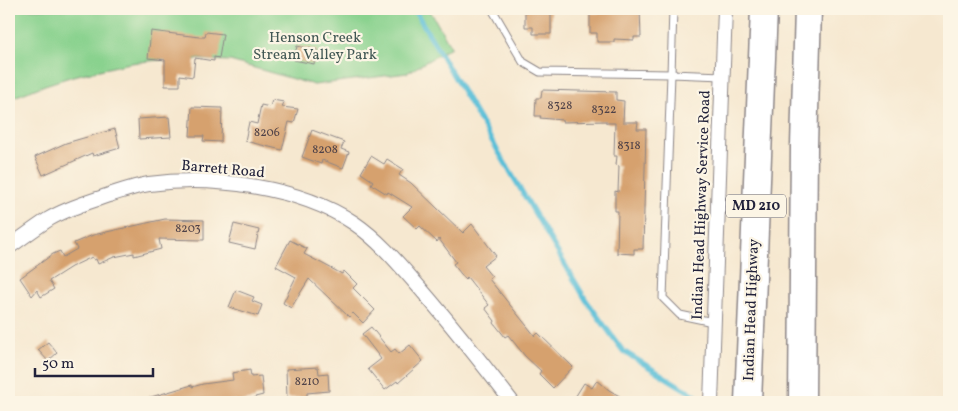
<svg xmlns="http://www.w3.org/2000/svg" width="958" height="411" font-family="Vollkorn,serif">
  <rect width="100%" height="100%" fill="#fcf5e5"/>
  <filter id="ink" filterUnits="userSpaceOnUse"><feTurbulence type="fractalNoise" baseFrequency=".02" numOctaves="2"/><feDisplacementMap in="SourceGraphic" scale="10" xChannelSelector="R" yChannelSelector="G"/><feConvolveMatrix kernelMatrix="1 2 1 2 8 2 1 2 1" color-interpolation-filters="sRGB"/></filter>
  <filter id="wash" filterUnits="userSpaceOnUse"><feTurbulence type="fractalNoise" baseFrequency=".0096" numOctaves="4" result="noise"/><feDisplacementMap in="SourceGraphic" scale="20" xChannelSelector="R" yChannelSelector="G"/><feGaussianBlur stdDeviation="1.12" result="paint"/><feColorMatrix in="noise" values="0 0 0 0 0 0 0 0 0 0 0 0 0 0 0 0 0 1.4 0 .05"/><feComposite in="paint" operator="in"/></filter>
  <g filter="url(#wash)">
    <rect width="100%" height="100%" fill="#f6e8d0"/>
    <path fill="#89d28e" stroke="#567a64" d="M9,9H429L451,47L407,73L314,85L230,61L187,59L159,60L130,63L73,76L45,85L9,99Z"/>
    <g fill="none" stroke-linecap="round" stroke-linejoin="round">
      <path stroke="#5abfd8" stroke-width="5" d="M414,9L586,300L623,351L696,396"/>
    </g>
    <g id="blocks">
      <path fill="#d6a16e" d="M525,9H551V34H533V27H525Z
        M623,9H640L641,37H634V40L614,39V42H597V33H590V13H600V11H623Z
        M151,31L199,37H205L206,32L223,34L219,58L214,57V61L195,58L193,77L180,75V86H165V60L148,58Z
        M297,46L317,50L314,64L294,60Z
        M542,90L616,92V100L624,101L623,122H638L637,129H646L643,249H634V254L617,253L618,211H615V191L618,192L619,166L616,165L617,156H614L615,123H606V121L562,122V120L540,118L541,116H535L536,98H541Z
        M272,100L284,102L282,107L298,109L294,123L289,122L282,150L245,141L249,122L257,124L261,105L270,107Z
        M192,107L222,108L221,142L203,141L204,136H190Z
        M169,117L171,137L139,139L138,119Z
        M115,129L120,148L93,156L92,153L43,175L35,157L66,143Z
        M312,130L344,142L341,149L349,152L343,168L322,160L321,164L302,157Z
        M371,156L384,164L387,159L403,169L399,175L411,183L463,233L472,224L496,256L483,266L492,277L489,279L535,336L538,333L573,367L553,388L539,374L541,371L525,356L508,335L505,337L494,323L495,321L485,308L489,305L467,277L465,279L453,264L456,262L439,239L437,242L420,226L417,229L403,216L412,207L388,192L387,194L371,184L373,181L361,173Z
        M165,219L204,220V240L159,239L161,249L134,256V253L114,257L98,264L96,259L94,260L92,257L71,267L49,281L54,289L41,297L37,290L32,296L20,278L53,254L60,251L63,257L77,249L74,243L93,235Z
        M234,224L259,230L255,249L229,243Z
        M290,240L307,249L304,254L342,274L344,271L357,284L353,288L375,310L363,323L353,313L349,317L309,279L291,308L283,303L296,277L276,266Z
        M236,290L254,297L252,301L262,305L258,316L229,307Z
        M371,327L391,352L395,349L399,354L410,345L423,361L398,383L397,381L385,390L368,369L381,359L362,334Z
        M48,342L57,353L48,361L38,350Z
        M318,367L319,374L328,373L329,391L307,393V397L287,398L286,369Z
        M250,370L251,377L261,376L263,395L255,397V399L237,402L236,400L222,402H144V399L192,385V387L203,384L233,380L232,373Z
        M597,380L609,390L630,402H572L584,383L592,388Z"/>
    </g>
  </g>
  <g filter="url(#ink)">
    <use href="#blocks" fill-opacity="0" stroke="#8c8586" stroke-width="1"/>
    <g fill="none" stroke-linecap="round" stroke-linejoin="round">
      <g stroke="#8c8586" stroke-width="9">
        <path id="lane" d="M492,9L523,62L540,72L671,74L673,9
          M713,322L680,315L663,298L671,74L723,76"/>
      </g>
      <g stroke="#8c8586" stroke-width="16">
        <path id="street" d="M9,247C22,238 35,228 49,219C67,208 89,202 109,195C122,191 136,186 149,184C213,175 300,187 354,223C379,240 399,264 419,287C451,324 482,363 512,402
          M711,402L725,9"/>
      </g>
      <g stroke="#8c8586" stroke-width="29">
        <path id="highway" d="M748,402L764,9
          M802,402L804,146L808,9"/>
      </g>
      <use href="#lane" stroke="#fff" stroke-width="7"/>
      <use href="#street" stroke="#fff" stroke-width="14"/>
      <use href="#highway" stroke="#fff" stroke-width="26"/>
    </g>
  </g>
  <g text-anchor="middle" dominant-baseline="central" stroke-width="4.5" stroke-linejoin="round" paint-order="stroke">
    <g font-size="12" fill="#4f4248">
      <text x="560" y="106">8328</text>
      <text x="604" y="110">8322</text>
      <text x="267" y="133">8206</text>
      <text x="629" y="146">8318</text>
      <text x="325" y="150">8208</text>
      <text x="188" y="229">8203</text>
      <text x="307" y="382">8210</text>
    </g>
    <rect fill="#fcf5e5" stroke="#63616e" stroke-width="1" x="726" y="194.5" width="60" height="23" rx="4"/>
    <g font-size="14" font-weight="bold" fill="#22223b">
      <text x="756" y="206">MD 210</text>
    </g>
    <g font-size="15" fill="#415754" stroke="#fcf5e5">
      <text x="315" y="38">Henson Creek<tspan x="315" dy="17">Stream Valley Park</tspan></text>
    </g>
    <g font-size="15" fill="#22223b" stroke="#fcf5e5">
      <text transform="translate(223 170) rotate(5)">Barrett Road</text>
      <text transform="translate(702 205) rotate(-88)">Indian Head Highway Service Road</text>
      <text transform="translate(752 310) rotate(-88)">Indian Head Highway</text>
    </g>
  </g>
  <rect width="958" height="411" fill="none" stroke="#fcf5e5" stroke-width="30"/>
  <path d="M35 368v8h118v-8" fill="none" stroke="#22223b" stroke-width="2.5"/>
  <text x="42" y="368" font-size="15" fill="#22223b" stroke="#fcf5e5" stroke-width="4" paint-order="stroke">50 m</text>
</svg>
